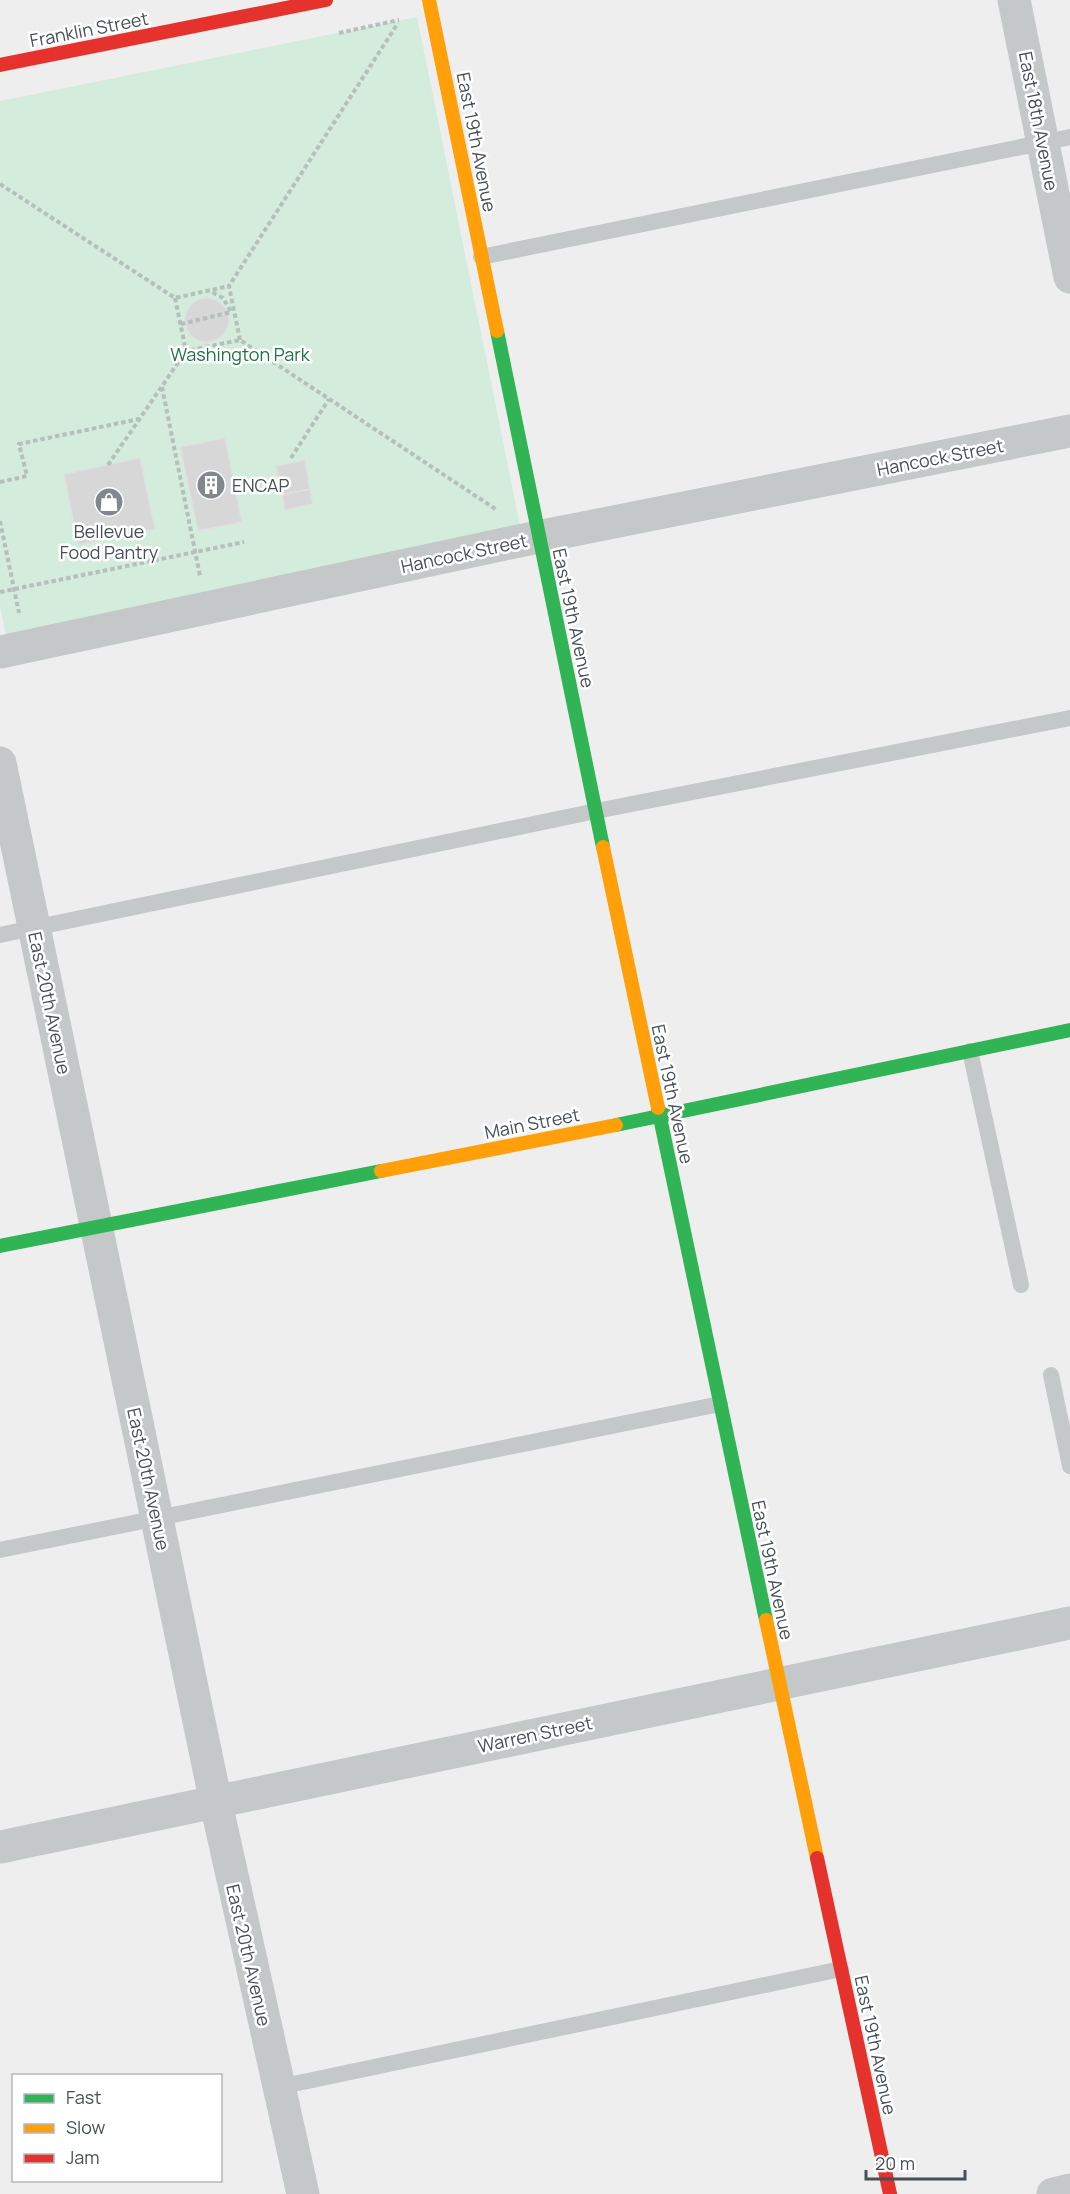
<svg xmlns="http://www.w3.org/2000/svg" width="1070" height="2194" font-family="Manrope,sans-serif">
  <rect width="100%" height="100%" fill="#eee"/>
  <path fill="#d4ecdc" d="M417,17L523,540L9,650L0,606V101Z"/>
  <path fill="#d7d7d8" stroke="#dfe0e1" stroke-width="1.5" d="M185 320a22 22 0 1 1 44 0a22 22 0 1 1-44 0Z
    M225,438L242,522L198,531L180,447Z
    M140,458L155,529L78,545L64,474Z
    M305,460L310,489L282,495L276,466Z
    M310,489L313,504L285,510L282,495Z"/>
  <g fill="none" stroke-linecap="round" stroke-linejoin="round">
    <path stroke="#b5c0bc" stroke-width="4" stroke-dasharray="4.5 3" stroke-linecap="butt" d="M339,33L399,20
      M0,184L175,298L229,286
      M175,298L186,351
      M181,324L231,312L223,298L210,291
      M240,340L229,286L398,23
      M162,387L200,576
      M291,458L329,399
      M108,465L186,351L240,340L497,510
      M0,482L27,476L19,444L139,419
      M0,521L19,613
      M0,592L244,542"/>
    <path stroke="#c5c8c9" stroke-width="16" d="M481,257L1070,137
      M0,935L596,811L1070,718
      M970,1051L1021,1285
      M1051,1375L1070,1466
      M0,1550L720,1404
      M279,2087L841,1969"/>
    <path stroke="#c5c8c9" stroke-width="33" d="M1014,0L1070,277
      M0,652L538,537L1070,431
      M0,763L216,1803L303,2194
      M0,1847L1070,1623
      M1053,2194L1070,2190"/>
    <path stroke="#30b455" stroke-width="14" d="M497,331L603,847
      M658,1108L766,1620
      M616,1125L1070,1030
      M0,1246L381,1171"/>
    <path stroke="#ff9f0a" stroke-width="14" d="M429,0L497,331
      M603,847L658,1108
      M381,1171L616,1125
      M766,1620L817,1858"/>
    <path stroke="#e5322d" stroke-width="14" d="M0,65L326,0
      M817,1858L890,2194"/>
  </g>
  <defs>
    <g id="building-disc" transform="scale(1.5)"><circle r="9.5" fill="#81878c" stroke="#fff"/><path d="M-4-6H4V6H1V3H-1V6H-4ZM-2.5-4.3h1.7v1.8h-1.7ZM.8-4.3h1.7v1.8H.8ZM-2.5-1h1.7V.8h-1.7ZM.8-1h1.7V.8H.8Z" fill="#fff"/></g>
    <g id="shop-disc" transform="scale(1.5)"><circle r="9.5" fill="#81878c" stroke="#fff"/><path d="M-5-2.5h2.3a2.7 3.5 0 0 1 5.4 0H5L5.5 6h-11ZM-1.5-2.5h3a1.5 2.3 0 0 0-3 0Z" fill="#fff"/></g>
  </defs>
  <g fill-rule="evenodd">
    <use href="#building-disc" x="211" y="485"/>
    <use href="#shop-disc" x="109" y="502"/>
  </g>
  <g text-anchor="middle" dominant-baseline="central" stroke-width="5" stroke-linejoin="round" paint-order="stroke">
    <g font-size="18" fill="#475058" stroke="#fff">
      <text transform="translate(89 29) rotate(-11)">Franklin Street</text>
      <text transform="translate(1039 121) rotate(79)">East 18th Avenue</text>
      <text transform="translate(477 142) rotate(79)">East 19th Avenue</text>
      <text transform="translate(940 457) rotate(-11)">Hancock Street</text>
      <text transform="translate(464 553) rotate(-12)">Hancock Street</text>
      <text transform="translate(574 618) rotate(78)">East 19th Avenue</text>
      <text transform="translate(50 1003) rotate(78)">East 20th Avenue</text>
      <text transform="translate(673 1094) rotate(78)">East 19th Avenue</text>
      <text transform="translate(532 1123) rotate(-11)">Main Street</text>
      <text transform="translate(149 1479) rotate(78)">East 20th Avenue</text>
      <text transform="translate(773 1570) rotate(78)">East 19th Avenue</text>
      <text transform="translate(535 1734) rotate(-12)">Warren Street</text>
      <text transform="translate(249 1955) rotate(77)">East 20th Avenue</text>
      <text transform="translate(876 2045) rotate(78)">East 19th Avenue</text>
    </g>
    <g font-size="18" fill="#1f7246" stroke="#fff">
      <text x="240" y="354">Washington Park</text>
    </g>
    <g font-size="18" fill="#475058" stroke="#fff" text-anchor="start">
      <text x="232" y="485">ENCAP</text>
      <text x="109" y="531" text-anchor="middle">Bellevue<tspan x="109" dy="21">Food Pantry</tspan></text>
    </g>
  </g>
  <rect x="12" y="2074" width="210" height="108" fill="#ffffff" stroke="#b5b9bc" stroke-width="1.5"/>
  <rect x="24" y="2094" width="30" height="9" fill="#30b455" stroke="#b5b9bc" stroke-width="1.5"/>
  <text x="66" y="2104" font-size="18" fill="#475058">Fast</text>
  <rect x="24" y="2124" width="30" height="9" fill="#ff9f0a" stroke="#b5b9bc" stroke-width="1.5"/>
  <text x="66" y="2134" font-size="18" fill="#475058">Slow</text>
  <rect x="24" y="2154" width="30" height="9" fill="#e5322d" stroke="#b5b9bc" stroke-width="1.5"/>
  <text x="66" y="2164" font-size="18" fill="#475058">Jam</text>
  <path d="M866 2170v9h99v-9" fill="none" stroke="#475058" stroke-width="3"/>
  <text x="875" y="2170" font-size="18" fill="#475058" stroke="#ffffff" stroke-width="4.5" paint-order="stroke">20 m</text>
</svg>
